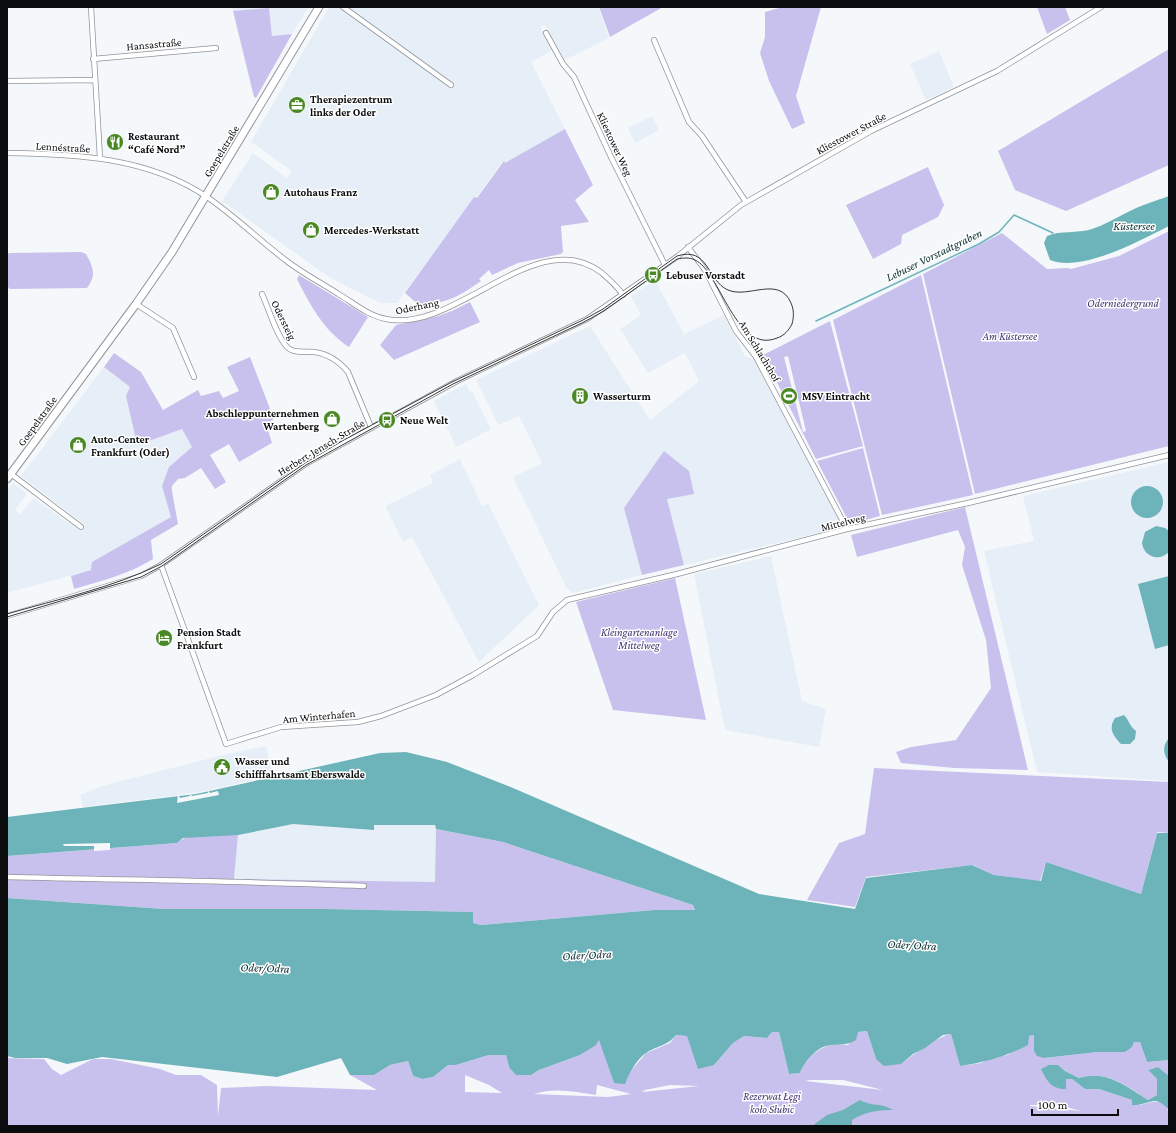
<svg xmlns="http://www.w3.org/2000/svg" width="1176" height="1133" font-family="'Crimson Pro',serif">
  <rect width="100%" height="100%" fill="#f5f8fb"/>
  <path fill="#e6eef7" d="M233,7H309L292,34L272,36L269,8L233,11Z
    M329,7H598L609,38L565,60L545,25L540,27L553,50L531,62L565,129L506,164L503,161L476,198L474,197L397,303H380L329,277L222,201L253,153L287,178L292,171L251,142Z
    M939,51L954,87L926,100L910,64Z
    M652,116L659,130L635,143L628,128Z
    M655,280L684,334L724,315L745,356L754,359L839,520L838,525L831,530L684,565L667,499L694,493L624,508L642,575L573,593L566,587L513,477L542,463L519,416L498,425L476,380L590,326L650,420L699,381L685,353L648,373L620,329L641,315L631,296Z
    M104,367L130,387L149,441L182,429L192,447L169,467L171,517L93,562L91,570L7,593V491L13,483L26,493V495L15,510L20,514L33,499H35L81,532L86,526L21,476Z
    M466,384L470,392L472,391L491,429L456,447L434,401Z
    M460,459L482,506L488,503L539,605L479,662L412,537L403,542L385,506L433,483L430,475Z
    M1169,462V781L1037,772L984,551L1034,541L1023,496Z
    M771,556L802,701L826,709L819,747L725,730L694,574Z
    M266,746L273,776L195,793L83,807L80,795L102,786L223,755Z
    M293,824L374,830V825H436L435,882L234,879L238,835Z"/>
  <path fill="#c9c1ed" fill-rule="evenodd" d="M599,7H663L610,37Z
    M783,7H821L796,96L805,123L792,129L769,81L760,53L765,37V12Z
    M1037,7H1065L1070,20L1047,34Z
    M269,8L272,36L292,34L256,98L254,97L233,11Z
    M1169,49V165L1066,211L1015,190L998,151Z
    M565,129L593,185L575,200L589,222L561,226L563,252L561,254L518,263L492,275L489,270L479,279L481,281C458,297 448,303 419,305L405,293L474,197L477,198L504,161L505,163Z
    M928,167L944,205L938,217L902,235L901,244L873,259L846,205Z
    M1169,231V446L975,494L923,274L1002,233L1047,269L1068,268L1071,269L1119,256Z
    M81,252L86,254C93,267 97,275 87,288L10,289L7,286V255L9,253Z
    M299,275L368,317L349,347C324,331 310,305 297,279Z
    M921,275L973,495L882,515L833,320Z
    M470,302L480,322L394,360L380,345L396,325L438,316L452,311Z
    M830,321L863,446L816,459L763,355ZM788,356L806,431L803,432L784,357Z
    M114,353L141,372L163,410L198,390L201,396L219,391L223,398L239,391L227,367L250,357L274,419L266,424L272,443L239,462L229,444L210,455L226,482L215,489L201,468L185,478L178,479L172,486V491L178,524L151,540L153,559C129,574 101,581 74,589L71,576L91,570L92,562L171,517L162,486L169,467L192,447L182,429L149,441L136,439L126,396L130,387L104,367Z
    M863,448L880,516L850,524L817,461Z
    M664,451L689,471L694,494L667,499L684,565L642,575L624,508Z
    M965,507L1028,770L954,768L901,763L896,752L911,747L956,740L991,688L986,640L962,565L965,547L958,530L857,557L851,535Z
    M675,578L706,720L613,710L576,602Z
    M874,768L1169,782V833L1157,832L1141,894L1046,862L1040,881L994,875L973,865L866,877L855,907L807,900L839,843L865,834Z
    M436,829L503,842L693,905L695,911L654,910L481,925L473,923L472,912L326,909H164L7,898V856L177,843C191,831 220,835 238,835L234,879L435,882Z
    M867,1031L876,1059L901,1064C911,1056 939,1036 951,1034L960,1066L981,1063L994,1057L1008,1055L1029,1036L1034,1035L1044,1058L1098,1052H1125L1134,1042H1140L1147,1062L1169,1060V1076L1158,1067L1148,1070L1157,1079V1095L1148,1100C1125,1085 1108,1070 1079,1078L1065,1071L1058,1065L1066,1079H1072L1085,1089H1099L1132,1100L1140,1105C1164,1098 1169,1100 1169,1126H7V1058L44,1059L52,1069L61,1075L93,1059H111L160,1069L176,1075H201L217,1085L218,1116L221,1088L266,1086L377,1090L350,1075H374L390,1065L408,1061L413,1076L423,1079L433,1077L448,1065H456L489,1055H506L509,1067L531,1075L539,1070L580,1055L600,1040L614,1083L630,1072L646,1053L670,1043L676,1035L687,1036L714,1065L733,1043L744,1036L767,1038L772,1032H779L789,1074L800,1073C804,1063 814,1051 825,1047C831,1044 841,1045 848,1045L858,1032ZM465,1075L489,1085L502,1093L465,1092ZM810,1080H843L883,1090L805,1081ZM597,1085L631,1094L608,1097L534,1094C555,1087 575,1092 596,1095ZM670,1085L699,1086L642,1092L645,1090ZM1058,1105L1081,1111L1030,1106V1105Z"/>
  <path fill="#6cb3ba" d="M1169,196V226C1141,240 1081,273 1050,260L1044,243L1047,236C1060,230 1077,234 1092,229C1104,225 1114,219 1126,213C1139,206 1155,201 1169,196Z
    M1131 502a16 16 0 1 1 32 0a16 16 0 1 1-32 0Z
    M1156,526L1165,528L1169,531V552C1159,562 1144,557 1142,543L1145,532Z
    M1169,576V645L1155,649L1138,584Z
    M1124,715C1129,720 1130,727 1136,731L1135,739L1130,744H1121C1113,735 1108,729 1115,718Z
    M1169,738V762C1163,754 1162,746 1169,738Z
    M406,752L447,762L513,788L759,894L855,909L866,878L972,865L994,875L1041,881L1046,862L1141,894L1157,833H1169V1060L1147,1062L1140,1042H1134L1132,1047L1125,1052H1098L1044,1058L1037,1056L1034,1051V1035L1029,1036L1028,1045C1007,1056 984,1063 960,1066L951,1034L943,1035L925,1048L913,1054L901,1064L884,1066L876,1059L867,1031L858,1032L856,1040C844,1047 838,1043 826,1046C815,1049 804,1063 800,1073L789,1074L779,1032H772L767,1038L744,1036L733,1043L714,1065L698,1069L687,1036L676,1035C666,1047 658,1045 646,1053C637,1059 629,1073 625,1084L614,1083L599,1040L596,1045L580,1055L539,1070L531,1075H516L509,1067L506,1055H489L456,1065H448L433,1077L423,1079L413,1076L408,1061L390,1065L374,1075H350L341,1058L277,1077L102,1057L67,1064L47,1058H15L7,1056V898L164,909H326L473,912V923L481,925L654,910H695L693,905L503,842L436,829L435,825H374V830L293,824L238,835L183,838L177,843L7,856V817L196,794L380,753Z
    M1049,1065H1058L1065,1071L1079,1078C1108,1070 1125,1086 1148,1100L1157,1095V1079L1148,1070L1158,1067L1169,1076V1110C1154,1093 1152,1105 1132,1105V1100L1099,1089H1085L1072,1079H1066V1089C1051,1089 1047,1081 1041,1069Z
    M860,1100C872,1107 880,1102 893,1110C877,1110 865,1112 852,1120V1126H812L827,1115L843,1110Z"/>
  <path fill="#f5f8fb" d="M207,789L210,793L218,791L219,795L177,803L178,794L180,798L190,796L189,793L192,796L208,793Z
    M110,843V850L94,851V846H64L63,844Z"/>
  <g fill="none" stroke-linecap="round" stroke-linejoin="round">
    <path stroke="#6cb3ba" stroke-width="1.5" d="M816,321L979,244L999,232L1014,215L1053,233"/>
    <g stroke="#919497" stroke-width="6">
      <path id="street" d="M91,7L100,158
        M343,7L451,85
        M546,33L563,64L574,77L611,157L665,265
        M654,40L689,122L702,136L746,202
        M93,59L216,48
        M7,81L95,80
        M7,153C75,154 148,157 207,197C235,216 260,241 288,262C304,274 323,284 340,295C355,304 369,316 386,319C456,334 537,222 602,273C610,280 617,286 623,295
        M688,247L705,270L736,331L756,357L847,529
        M262,294C269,309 276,335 287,347C294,354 305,351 314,352C329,354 339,361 348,372L371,427
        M136,304L173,328L194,377
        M11,474L81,527
        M161,565L226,744L281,727L358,722L381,716L436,695L473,675L537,636L553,612L567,600L677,574L847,529L968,503L1169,455
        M7,616L141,576L161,565L307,463L457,381L587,319L678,256L741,205L871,131L997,71L1101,7
        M7,877C126,880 245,881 364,886"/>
    </g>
    <g stroke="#919497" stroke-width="9">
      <path id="secondary" d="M7,479L136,304L172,252L319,7"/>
    </g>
    <use href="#street" stroke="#fff" stroke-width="4.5"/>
    <use href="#secondary" stroke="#fff" stroke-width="7"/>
    <path stroke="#363839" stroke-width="1" d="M7,614C58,599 112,588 161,564L305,463L342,441L452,382L583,320L603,309L677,256C709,246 707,281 728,290C748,299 779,275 791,303C794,310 794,317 792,324C789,330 784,336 777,338C736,355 720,271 695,260C689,257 683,258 677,259L604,311L584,322L453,384L306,465L162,566L141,577L7,617"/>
  </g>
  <defs>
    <g id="office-disc" transform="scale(0.9)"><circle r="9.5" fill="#4a8725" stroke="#fff"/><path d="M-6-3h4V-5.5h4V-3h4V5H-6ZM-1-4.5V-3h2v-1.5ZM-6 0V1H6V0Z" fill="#fff"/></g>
    <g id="restaurant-disc" transform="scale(0.9)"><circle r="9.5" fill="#4a8725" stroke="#fff"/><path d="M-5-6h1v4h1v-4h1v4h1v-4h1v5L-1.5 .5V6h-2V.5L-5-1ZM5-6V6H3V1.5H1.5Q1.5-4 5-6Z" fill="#fff"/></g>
    <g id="shop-disc" transform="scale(0.9)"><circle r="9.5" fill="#4a8725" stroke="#fff"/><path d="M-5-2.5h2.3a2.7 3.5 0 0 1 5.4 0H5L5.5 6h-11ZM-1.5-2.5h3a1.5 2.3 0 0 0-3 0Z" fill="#fff"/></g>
    <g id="bus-disc" transform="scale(0.9)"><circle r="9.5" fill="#4a8725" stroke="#fff"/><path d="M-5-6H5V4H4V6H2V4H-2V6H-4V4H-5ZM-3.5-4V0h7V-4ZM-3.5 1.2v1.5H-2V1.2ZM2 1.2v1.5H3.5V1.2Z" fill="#fff"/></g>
    <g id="building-disc" transform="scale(0.9)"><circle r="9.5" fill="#4a8725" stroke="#fff"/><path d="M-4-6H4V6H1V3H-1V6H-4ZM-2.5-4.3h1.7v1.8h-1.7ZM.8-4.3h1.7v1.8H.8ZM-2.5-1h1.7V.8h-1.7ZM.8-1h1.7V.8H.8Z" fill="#fff"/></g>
    <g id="stadium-disc" transform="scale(0.9)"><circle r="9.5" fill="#4a8725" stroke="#fff"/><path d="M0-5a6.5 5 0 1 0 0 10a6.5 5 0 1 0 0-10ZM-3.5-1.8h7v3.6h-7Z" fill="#fff"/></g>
    <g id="hotel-disc" transform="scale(0.9)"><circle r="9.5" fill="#4a8725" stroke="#fff"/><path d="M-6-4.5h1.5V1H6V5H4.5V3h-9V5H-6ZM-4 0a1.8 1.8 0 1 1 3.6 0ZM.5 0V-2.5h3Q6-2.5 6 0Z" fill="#fff"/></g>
    <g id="civic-disc" transform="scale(0.9)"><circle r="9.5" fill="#4a8725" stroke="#fff"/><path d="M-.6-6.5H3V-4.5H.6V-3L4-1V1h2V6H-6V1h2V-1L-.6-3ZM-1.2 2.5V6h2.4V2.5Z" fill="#fff"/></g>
  </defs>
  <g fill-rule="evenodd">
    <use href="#office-disc" x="297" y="105"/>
    <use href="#restaurant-disc" x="115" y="142"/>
    <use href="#shop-disc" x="271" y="192"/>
    <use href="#shop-disc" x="311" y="230"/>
    <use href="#bus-disc" x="653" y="275"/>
    <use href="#building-disc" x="580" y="396"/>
    <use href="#stadium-disc" x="789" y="396"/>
    <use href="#shop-disc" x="332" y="419"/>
    <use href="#bus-disc" x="387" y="420"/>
    <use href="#shop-disc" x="78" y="445"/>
    <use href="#hotel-disc" x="164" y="638"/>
    <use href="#civic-disc" x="222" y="767"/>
  </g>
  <g text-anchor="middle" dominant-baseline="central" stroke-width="3" stroke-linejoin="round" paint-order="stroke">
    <g font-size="11" fill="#0b0c0d" stroke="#fff">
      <text transform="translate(154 44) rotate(-5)">Hansastraße</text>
      <text transform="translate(851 133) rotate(-28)">Kliestower Straße</text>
      <text transform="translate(615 144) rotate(65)">Kliestower Weg</text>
      <text transform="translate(63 147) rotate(3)">Lennéstraße</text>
      <text transform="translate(221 151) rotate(-59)">Goepelstraße</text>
      <text transform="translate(417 306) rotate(-12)">Oderhang</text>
      <text transform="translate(284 320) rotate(64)">Odersteig</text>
      <text transform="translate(760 351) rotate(59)">Am Schlachthof</text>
      <text transform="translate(37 421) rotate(-54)">Goepelstraße</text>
      <text transform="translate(321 447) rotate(-31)">Herbert-Jensch-Straße</text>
      <text transform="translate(843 522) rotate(-14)">Mittelweg</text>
      <text transform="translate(319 716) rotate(-5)">Am Winterhafen</text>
    </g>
    <g font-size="11" font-weight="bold" fill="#0b0c0d" stroke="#fff" text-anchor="start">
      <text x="310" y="99">Therapiezentrum<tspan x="310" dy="13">links der Oder</tspan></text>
      <text x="128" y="136">Restaurant<tspan x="128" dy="13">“Café Nord”</tspan></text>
      <text x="284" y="192">Autohaus Franz</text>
      <text x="324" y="230">Mercedes-Werkstatt</text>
      <text x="666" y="275">Lebuser Vorstadt</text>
      <text x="593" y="396">Wasserturm</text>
      <text x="802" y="396">MSV Eintracht</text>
      <text x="319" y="413" text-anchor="end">Abschleppunternehmen<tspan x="319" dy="13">Wartenberg</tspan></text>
      <text x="400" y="420">Neue Welt</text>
      <text x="91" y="439">Auto-Center<tspan x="91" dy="13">Frankfurt (Oder)</tspan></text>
      <text x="177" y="632">Pension Stadt<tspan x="177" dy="13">Frankfurt</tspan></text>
      <text x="235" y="761">Wasser und<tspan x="235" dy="13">Schifffahrtsamt Eberswalde</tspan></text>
    </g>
    <g font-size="11" font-style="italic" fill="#433370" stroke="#fff">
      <text x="1123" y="303">Oderniedergrund</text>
      <text x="1010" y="336">Am Küstersee</text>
      <text x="639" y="632">Kleingartenanlage<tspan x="639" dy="13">Mittelweg</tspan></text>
      <text x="772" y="1096">Rezerwat Łęgi<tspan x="772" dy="13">koło Słubic</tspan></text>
    </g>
    <g font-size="12" font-style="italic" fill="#0b2f33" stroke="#fff">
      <text x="1134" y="226">Küstersee</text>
      <text transform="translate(934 255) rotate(-26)">Lebuser Vorstadtgraben</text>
      <text transform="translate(912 945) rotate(3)">Oder/Odra</text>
      <text transform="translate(587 955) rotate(-3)">Oder/Odra</text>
      <text transform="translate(265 968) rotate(2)">Oder/Odra</text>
    </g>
  </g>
  <rect width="1176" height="1133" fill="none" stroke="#0b0c0d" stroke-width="16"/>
  <path d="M1032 1109v6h86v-6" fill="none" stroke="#0b0c0d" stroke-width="2"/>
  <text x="1038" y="1109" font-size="12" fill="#0b0c0d" stroke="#ffffff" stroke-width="3" paint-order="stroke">100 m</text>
</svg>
